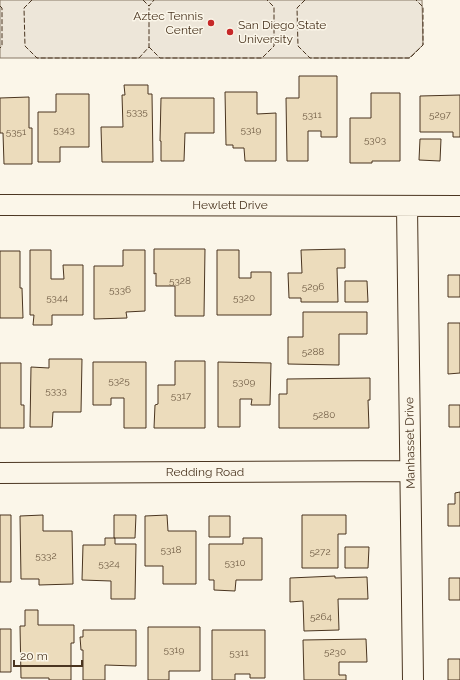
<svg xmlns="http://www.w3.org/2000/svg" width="460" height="680" font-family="Raleway,sans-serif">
  <rect width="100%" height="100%" fill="#fbf6e9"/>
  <path fill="#ede6d9" stroke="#887966" d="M0,0H422L423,45L409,58H0Z"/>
  <path fill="#ecdcbc" stroke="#4a3520" d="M299,76H337V137H321V131H308V161H287L286,98H299Z
    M124,85H148V94H152L153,162H102L101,127H123L122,95H125Z
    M225,92H257V114L276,113V161H245L244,148H233V145H226Z
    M371,93H400V161H372V163H350V118H371Z
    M56,94H89V147H60V162H38V112H56Z
    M460,95V137H453V132H420V96Z
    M29,97V128H32V164H4L3,133H0V98Z
    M161,98H214V133H185L184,161H161V141H160Z
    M420,139H441L440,161L419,160Z
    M154,249H205L204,316H175V286H156V273L154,274Z
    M345,249V268H337L338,302H301V298H289L288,273H302L301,250Z
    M30,250H51V279H64L63,265H83V315H52V325H33L34,315H30Z
    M123,250H145V311L126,312L127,318L94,319V266H123Z
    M217,250H239V278H251V272H271V315H217Z
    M0,251H20V288H22L23,318H0Z
    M448,275H460V297H448Z
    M345,281H367L368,302H345Z
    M303,312H367V334H339V365L288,364V337H303Z
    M448,323H460V373L448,374Z
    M49,359H82L81,412H53L52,427H30L31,367L49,368Z
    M175,361H205V428H154L155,405L158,404V385H175Z
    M93,362H146V428H124V398H111V405H93Z
    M218,362L271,363L270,405H251L252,399H240V427H218Z
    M0,363H21V405H24V428H0Z
    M370,378V400H368L369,428H279V394H287V379Z
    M449,405H460V427H449Z
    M460,492V526H448V504H455V493Z
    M0,515H11V582H0Z
    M43,515V531H72L73,584L39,585V579H21L20,516Z
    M114,515H136L135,538H114Z
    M167,515L168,531H196V584H163V566H145V516Z
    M302,515H346V534H338V568H302Z
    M209,516H230V537H209Z
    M105,538H115V544H136L135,599H111V581L82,580L83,545H105Z
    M243,538H262V580H236L235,591L214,590V580H209V544H243Z
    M345,547H369L368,568H345Z
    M335,576V578L367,577L368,599H338L339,630L304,631L303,601L290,602V578Z
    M449,578H460V600H449Z
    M25,610H38V625H74V643H71V680H49V678H21L20,626H25Z
    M148,627H200V671H169V680H148Z
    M0,629H11V672H0Z
    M83,630H136V666L105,665V680H83V650H81L80,637H83Z
    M212,630H265V678H250V674H235V680H212Z
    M366,639L367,662H339V675H346V680H304L303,640Z
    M448,659H460V680H448Z"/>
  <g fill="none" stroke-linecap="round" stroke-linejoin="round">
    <g stroke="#4a3520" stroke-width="22">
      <path id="minor" d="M0,205L460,206
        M407,206L413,680
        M0,473L410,471"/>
    </g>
    <use href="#minor" stroke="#fbf6e9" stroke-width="20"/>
    <path stroke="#4a3520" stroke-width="1" stroke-dasharray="5 2" stroke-linecap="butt" d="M32,0L24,8L25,46L37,58H139L149,47V6
      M143,0L149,6L154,0
      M305,0L297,8L298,46L310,58H410L423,45V7L416,0
      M0,6L2,8V46L0,48
      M149,47L160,58H262L274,46V7L267,0"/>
  </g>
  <g fill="#c62828" stroke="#fbf6e9" stroke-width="1.5">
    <circle cx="211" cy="23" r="4"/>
    <circle cx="230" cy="32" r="4"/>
  </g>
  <g text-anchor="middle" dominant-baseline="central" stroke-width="3" stroke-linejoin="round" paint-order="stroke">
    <g font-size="10" fill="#725f47">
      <text x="137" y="111">5335</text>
      <text x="312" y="114">5311</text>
      <text x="440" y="114">5297</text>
      <text x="64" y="129">5343</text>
      <text x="251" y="129">5319</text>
      <text x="16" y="131">5351</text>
      <text x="375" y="139">5303</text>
      <text x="180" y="280">5328</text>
      <text x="313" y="286">5296</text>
      <text x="120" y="289">5336</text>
      <text x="57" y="297">5344</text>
      <text x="244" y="297">5320</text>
      <text x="313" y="351">5288</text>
      <text x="119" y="380">5325</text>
      <text x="244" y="381">5309</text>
      <text x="56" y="390">5333</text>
      <text x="181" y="395">5317</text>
      <text x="324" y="414">5280</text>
      <text x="171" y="549">5318</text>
      <text x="320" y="551">5272</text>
      <text x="46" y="555">5332</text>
      <text x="235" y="562">5310</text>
      <text x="109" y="563">5324</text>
      <text x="321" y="616">5264</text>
      <text x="174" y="649">5319</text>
      <text x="335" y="651">5230</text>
      <text x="239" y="652">5311</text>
    </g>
    <g font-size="12" fill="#4a3520" stroke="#fbf6e9" text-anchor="end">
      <text x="203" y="16">Aztec Tennis<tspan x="203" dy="14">Center</tspan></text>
      <text x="238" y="25" text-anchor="start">San Diego State<tspan x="238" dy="14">University</tspan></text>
    </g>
    <g font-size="12" fill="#4a3520" stroke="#fbf6e9">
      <text x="230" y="205">Hewlett Drive</text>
      <text transform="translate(410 443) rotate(-91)">Manhasset Drive</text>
      <text x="205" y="472">Redding Road</text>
    </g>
  </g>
  <path d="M14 660v6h68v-6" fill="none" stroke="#4a3520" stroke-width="2"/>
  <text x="20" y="660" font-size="12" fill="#4a3520" stroke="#fbf6e9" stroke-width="3" paint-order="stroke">20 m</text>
</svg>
